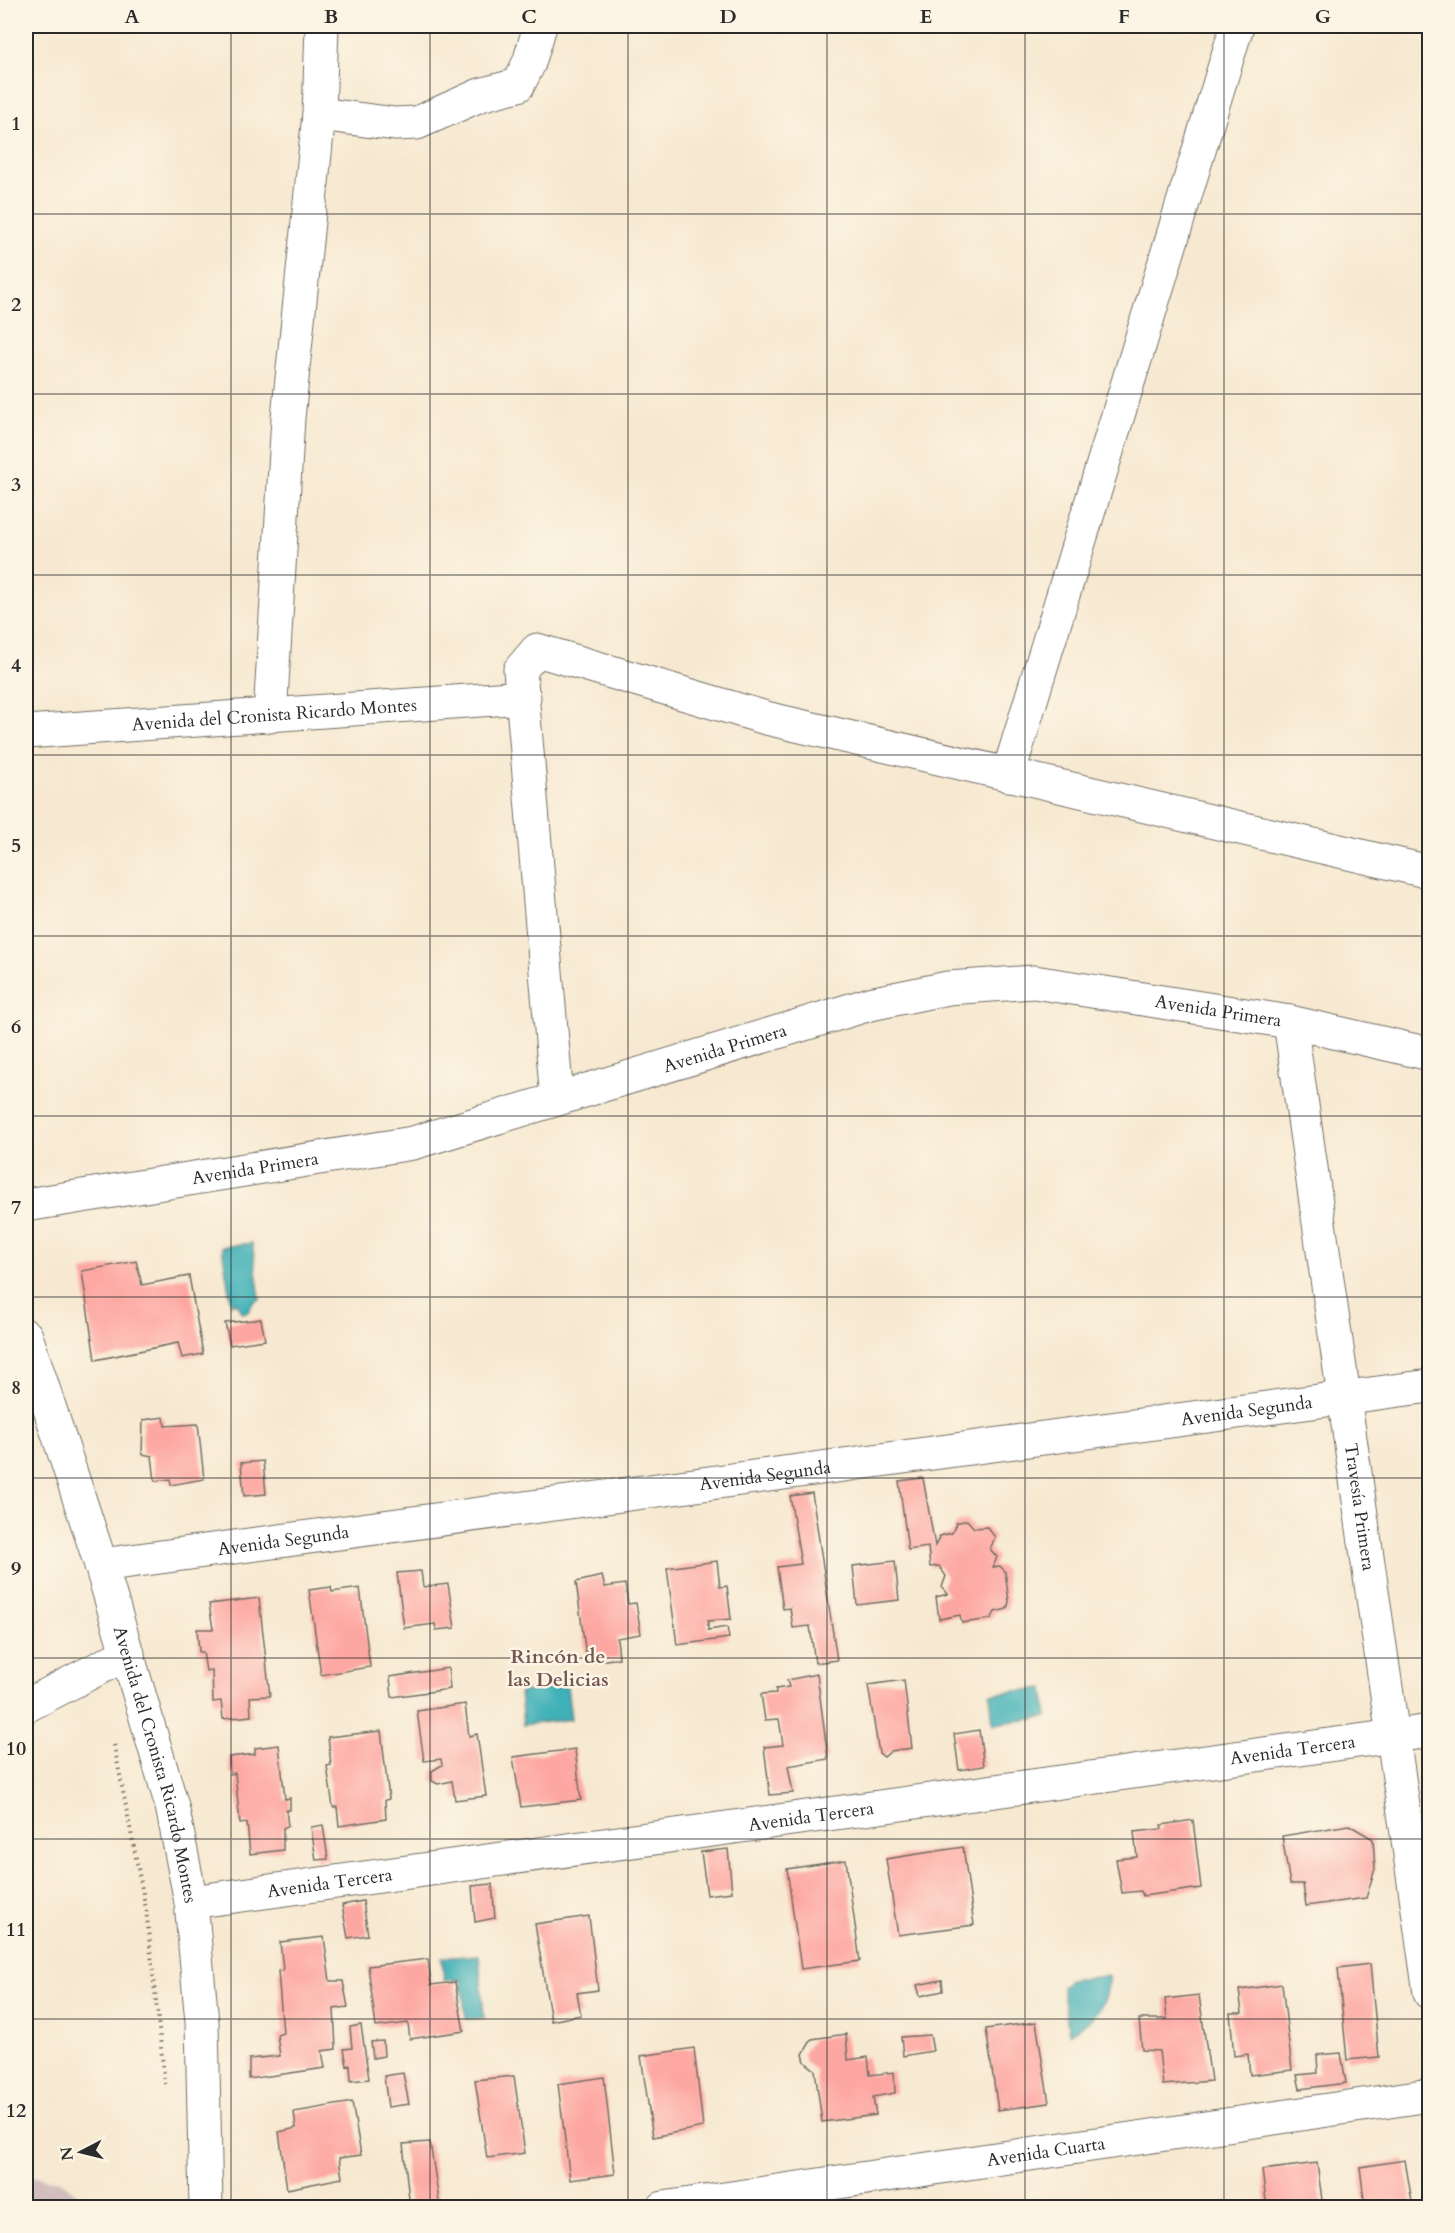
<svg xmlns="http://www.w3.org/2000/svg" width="1455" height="2233" font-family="Cardo,serif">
  <rect width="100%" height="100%" fill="#fcf5e5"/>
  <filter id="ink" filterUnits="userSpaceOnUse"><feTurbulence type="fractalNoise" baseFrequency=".0167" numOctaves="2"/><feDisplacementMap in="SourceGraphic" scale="12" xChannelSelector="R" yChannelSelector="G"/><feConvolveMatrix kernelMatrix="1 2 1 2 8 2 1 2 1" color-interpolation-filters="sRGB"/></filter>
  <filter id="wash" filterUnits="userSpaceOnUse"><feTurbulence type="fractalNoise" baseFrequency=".008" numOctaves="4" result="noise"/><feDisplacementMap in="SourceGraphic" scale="24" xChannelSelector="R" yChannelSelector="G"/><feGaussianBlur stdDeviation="1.35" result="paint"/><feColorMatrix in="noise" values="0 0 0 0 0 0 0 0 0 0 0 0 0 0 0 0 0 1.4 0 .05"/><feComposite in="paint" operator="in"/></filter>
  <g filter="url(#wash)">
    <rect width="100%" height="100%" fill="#f7e9d1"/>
    <path fill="#d1bfbd" d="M26,2175L61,2181L94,2207H26Z"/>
    <path fill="#40b1b8" stroke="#366e72" stroke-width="1.5" d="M252,1243L260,1299L254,1301L248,1312L242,1313L237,1303L231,1304L222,1247Z
      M567,1686L571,1719L523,1725L520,1692Z
      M1044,1688L1047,1717L993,1724L990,1694Z
      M479,1955L484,2018L466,2019L461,1980H444L442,1958Z
      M1108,1976C1109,2005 1094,2022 1069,2033L1062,1986L1069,1980Z"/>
    <g id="blocks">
      <path fill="#fda7a2" d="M136,1261L142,1285L189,1276L203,1354L182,1358L178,1343L95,1360L82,1271Z
        M261,1319L265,1340L230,1345L225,1323Z
        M164,1417L165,1426L198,1424L204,1479L171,1485L170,1479L155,1481L152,1456L142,1454L143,1420Z
        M263,1461L266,1494L244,1496L241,1463Z
        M923,1478L935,1546L940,1536L952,1533L956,1523L967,1520L974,1528L987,1527L995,1537L990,1549L997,1557L993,1567L1000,1566L1005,1571L1009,1602L1007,1609L995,1612L991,1619L962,1623L960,1615L939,1619L936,1597L948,1594L942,1587L946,1576L939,1566L930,1567L928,1547L908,1550L899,1481Z
        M812,1493L837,1660L815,1663L810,1626L793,1628L790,1608L783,1609L777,1567L801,1564L790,1496Z
        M717,1561L720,1587L727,1586L731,1619L708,1621V1630L727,1627L729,1638L677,1645L667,1568Z
        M895,1561L899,1600L857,1605L853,1566Z
        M421,1571L423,1587L448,1584L455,1628L436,1630L435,1624L404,1628L397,1573Z
        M602,1576L605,1587L625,1584L628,1604L636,1603L641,1634L617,1638L619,1658L587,1663L576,1582Z
        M331,1587L332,1592L360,1588L370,1667L321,1675L309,1590Z
        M259,1598L270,1696L250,1697L251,1716L223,1719L221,1701L213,1702L212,1670L206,1671L203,1652H199L197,1629H213L209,1604Z
        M448,1668L450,1689L392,1697L390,1677Z
        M817,1674L828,1759L788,1766L793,1793L770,1795L764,1747L783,1745L779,1719L765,1720L761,1694L776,1693V1689L789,1687L787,1680Z
        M904,1680L912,1748L891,1751L884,1757L879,1753L868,1685Z
        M465,1704L469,1736L477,1734L486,1796L455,1800L452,1781L438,1784L432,1781V1771L442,1765L441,1759L424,1761L417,1711Z
        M979,1730L984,1766L959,1770L954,1734Z
        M381,1731L389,1799L385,1800L386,1819L339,1826L337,1807H333L327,1766L331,1765L328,1737Z
        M279,1745L285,1799L290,1798V1810H286L288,1826L283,1828V1850L250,1854L247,1823L240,1824L235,1773L230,1774L229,1757L255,1754V1748Z
        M575,1749L581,1800L521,1807L513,1757Z
        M1193,1820L1201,1888L1143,1896L1141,1891L1122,1893L1116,1859L1137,1857L1134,1832L1162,1829L1161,1825Z
        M323,1825L328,1859L316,1860L311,1827Z
        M1349,1825L1373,1839L1375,1869L1366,1898L1306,1906L1303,1884H1290L1282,1836Z
        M963,1847L974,1925L898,1935L886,1859Z
        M728,1849L732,1892L707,1895L701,1852Z
        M846,1860L860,1961L801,1969L787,1869Z
        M492,1884L495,1918L475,1922L472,1886Z
        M363,1901L368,1935L348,1938L342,1905Z
        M589,1916L598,1990L577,1993L581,2015L551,2021L535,1924Z
        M324,1937L330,1981H343L348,2007L334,2009L336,2049L322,2051L325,2068L249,2079V2059L280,2056L277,2035L283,2033L278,1971L283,1970L280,1942Z
        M428,1959L431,1985L455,1982L464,2031L410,2039L408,2023L376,2027L368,1966Z
        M1370,1964L1379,2057L1347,2060L1338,1968Z
        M942,1980L943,1991L920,1996L917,1985Z
        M1282,1984L1292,2070L1250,2075L1248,2054L1234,2056L1230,2013H1242L1239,1990Z
        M1199,1995L1211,2081L1163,2085L1159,2051L1142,2050L1139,2019H1167L1165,1999Z
        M1036,2022L1049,2103L998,2110L986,2029Z
        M361,2025L369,2079L351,2081L350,2065L347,2066L344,2049L352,2048L350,2027Z
        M846,2034L848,2060L868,2057L870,2075L894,2072L895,2093L873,2097L876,2115L822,2122L815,2070L805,2062L803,2054L812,2039Z
        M930,2035L933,2051L903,2056L901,2037Z
        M383,2041L384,2056L373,2058L371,2042Z
        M694,2048L703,2127L653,2137L641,2056Z
        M1341,2053L1346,2083L1300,2089L1297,2075L1318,2073L1317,2055Z
        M403,2073L409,2104L388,2107L384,2076Z
        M514,2076L525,2153L487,2158L475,2080Z
        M604,2077L615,2174L570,2180L558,2084Z
        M352,2102L361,2155L339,2158L342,2178L287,2189L279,2132L296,2128L294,2112Z
        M430,2142L440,2208H410L403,2144Z
        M1405,2160L1413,2208H1365L1360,2167Z
        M1317,2163L1323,2208H1267L1262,2170Z"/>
    </g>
  </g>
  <g filter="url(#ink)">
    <use href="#blocks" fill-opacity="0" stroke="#726e65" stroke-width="1.5"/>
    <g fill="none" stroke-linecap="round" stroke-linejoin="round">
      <g stroke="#726e65" stroke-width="35">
        <g id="minor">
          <path d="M319,114L395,124L417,123L480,95L518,85L529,63L540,26"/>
          <path d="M270,716L288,418L319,114L322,26"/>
          <path id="s1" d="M26,732L524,697"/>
          <path d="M1008,775L1237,26"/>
          <path id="s2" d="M1290,1022L1430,1993"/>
          <path d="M557,1099L520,670L537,650L766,718L1430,872"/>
          <path id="s3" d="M26,1205L413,1143L870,1004L948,988L1034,982L1290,1022L1430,1054"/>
          <path id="s4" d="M26,1336L101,1565L172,1806L191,1902L202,2022L206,2208"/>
          <path id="s5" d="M101,1565L1430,1386"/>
          <path d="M26,1706L128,1653"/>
          <path id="s6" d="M191,1902L1430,1731"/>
          <path id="s7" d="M663,2208L1430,2095"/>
        </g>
      </g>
      <path stroke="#726e65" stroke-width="4" stroke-dasharray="1.5 4.5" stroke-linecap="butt" d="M114,1745L146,1909L165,2084"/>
      <use href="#minor" stroke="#fff" stroke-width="33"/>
    </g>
  </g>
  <path fill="none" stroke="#2b2b2b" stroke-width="1.5" stroke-opacity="0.55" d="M231,26V2208M430,26V2208M628,26V2208M827,26V2208M1025,26V2208M1224,26V2208M26,214H1430M26,394H1430M26,575H1430M26,755H1430M26,936H1430M26,1116H1430M26,1297H1430M26,1478H1430M26,1658H1430M26,1839H1430M26,2019H1430"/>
  <g text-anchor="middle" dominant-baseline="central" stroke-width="5" stroke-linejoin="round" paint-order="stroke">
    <g font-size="18" fill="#2b2b2b" stroke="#fcf5e5">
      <text stroke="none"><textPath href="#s1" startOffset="249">Avenida del Cronista Ricardo Montes</textPath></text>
      <text stroke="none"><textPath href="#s3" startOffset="1222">Avenida Primera</textPath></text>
      <text stroke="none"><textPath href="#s3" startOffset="718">Avenida Primera</textPath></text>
      <text stroke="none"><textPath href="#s3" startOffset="232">Avenida Primera</textPath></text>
      <text stroke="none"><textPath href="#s5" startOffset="1156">Avenida Segunda</textPath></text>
      <text stroke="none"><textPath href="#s5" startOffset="670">Avenida Segunda</textPath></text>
      <text stroke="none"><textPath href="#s2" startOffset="490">Travesía Primera</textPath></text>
      <text stroke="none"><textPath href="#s5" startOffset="184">Avenida Segunda</textPath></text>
      <text stroke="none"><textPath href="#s6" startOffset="1112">Avenida Tercera</textPath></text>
      <text stroke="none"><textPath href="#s4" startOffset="448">Avenida del Cronista Ricardo Montes</textPath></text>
      <text stroke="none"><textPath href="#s6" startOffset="626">Avenida Tercera</textPath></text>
      <text stroke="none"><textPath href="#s6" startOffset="140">Avenida Tercera</textPath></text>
      <text stroke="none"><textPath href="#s7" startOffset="387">Avenida Cuarta</textPath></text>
    </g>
    <g font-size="20" font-weight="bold" fill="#745655" stroke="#fcf5e5">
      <text x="558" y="1656">Rincón de<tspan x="558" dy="23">las Delicias</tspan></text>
    </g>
  </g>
  <rect width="1455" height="2233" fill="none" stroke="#fcf5e5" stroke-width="66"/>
  <g transform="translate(81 2152) rotate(263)" stroke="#fcf5e5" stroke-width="4.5" paint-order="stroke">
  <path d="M0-4.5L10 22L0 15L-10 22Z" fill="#2b2b2b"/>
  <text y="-9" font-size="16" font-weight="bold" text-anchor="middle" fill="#2b2b2b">N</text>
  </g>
  <rect x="33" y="33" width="1389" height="2167" fill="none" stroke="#2b2b2b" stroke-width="2"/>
  <g font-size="20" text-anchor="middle" font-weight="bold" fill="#2b2b2b">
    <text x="132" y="23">A</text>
    <text x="331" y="23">B</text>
    <text x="529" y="23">C</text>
    <text x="728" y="23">D</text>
    <text x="926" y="23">E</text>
    <text x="1124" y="23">F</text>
    <text x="1323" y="23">G</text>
    <text x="16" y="130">1</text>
    <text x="16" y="311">2</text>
    <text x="16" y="491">3</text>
    <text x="16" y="672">4</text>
    <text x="16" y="852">5</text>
    <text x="16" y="1033">6</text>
    <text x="16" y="1214">7</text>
    <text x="16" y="1394">8</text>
    <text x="16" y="1575">9</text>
    <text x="16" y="1755">10</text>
    <text x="16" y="1936">11</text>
    <text x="16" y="2117">12</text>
  </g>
</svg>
